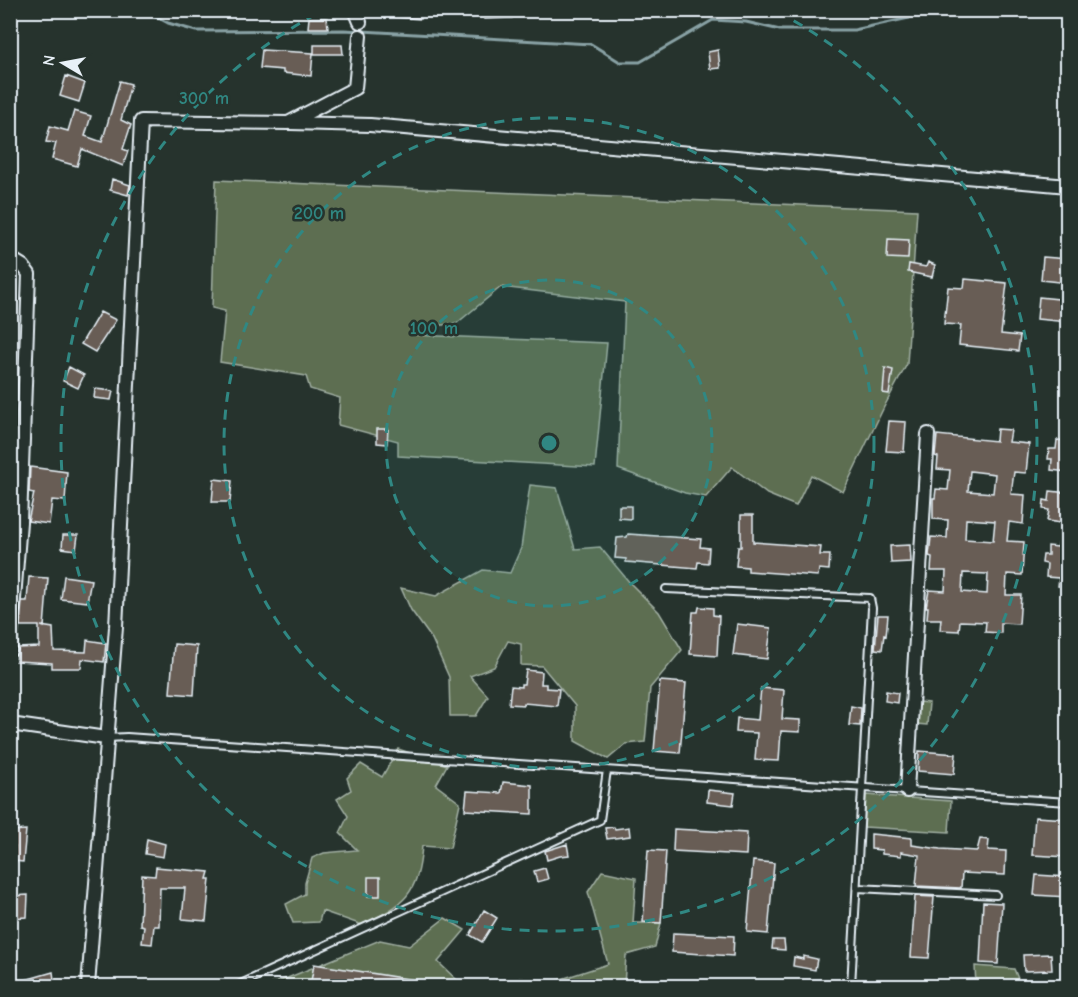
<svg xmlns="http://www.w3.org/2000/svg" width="1078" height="997" font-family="'Comic Neue',sans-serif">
  <rect width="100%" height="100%" fill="#26332d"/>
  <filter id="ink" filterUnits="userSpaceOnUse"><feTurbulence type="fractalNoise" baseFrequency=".0167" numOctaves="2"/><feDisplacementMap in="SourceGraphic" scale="12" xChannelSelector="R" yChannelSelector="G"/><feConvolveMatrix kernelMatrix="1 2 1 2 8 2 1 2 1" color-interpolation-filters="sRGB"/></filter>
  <g filter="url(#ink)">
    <path fill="#5d6e51" stroke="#a2b0a4" stroke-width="1.5" d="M216,180L917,210L907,364L884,407L843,492L811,475L796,506L767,494L732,467L706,497L685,493L618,469L625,302L501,287L457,323L414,329L413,335L607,343L595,467L398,456V441L338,425L340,398L310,389L306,376L220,362L225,311L212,308Z
      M530,485L557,488L575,549L600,547L630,583L659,612L682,650L650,688L645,742L626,744L608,759L575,741V706L542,666L521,665V644L508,641L494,667L470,676L488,696L476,716H450L449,677L432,639L411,610L401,588L436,596L483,570L510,573L521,548Z
      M918,702L929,703L927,725L916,724Z
      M398,749L447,765L436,785L460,803L450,848L422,846C418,895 405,904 362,925L322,911L319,922L293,923L286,904L305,894V883L312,858L324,853L357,850L340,833L348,816L337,799L351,790L347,778L361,764L382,777Z
      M866,795L951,801L949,832L864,827Z
      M602,871L636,878L633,923H661L655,947L626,955L624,986H501L521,978L546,984L608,964L588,892Z
      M445,918L465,930L438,962L458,981L478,986H268L380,940L409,946Z
      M975,966L1014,969L1021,986H976Z"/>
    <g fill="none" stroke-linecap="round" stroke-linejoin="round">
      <path stroke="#89a2a5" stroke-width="3" d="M144,10L168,23L196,31L344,30L591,44L620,62H640L713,20L746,22L780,30H854L909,18L919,10"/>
    </g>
    <path fill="#685d54" stroke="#e8f1f8" stroke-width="1.5" fill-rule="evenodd" d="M395,10H421V19L395,17Z
      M484,10H512V18L484,19Z
      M309,18H327L328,28H308Z
      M314,45H342L343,54H314Z
      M262,50L313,53L311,76L283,73V70L260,68Z
      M718,50L720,68L710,69L708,52Z
      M66,76L85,83L79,102L60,96Z
      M120,81L131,84L121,120L131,125L123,149L128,151L123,166L82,149L77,166L52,159L56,143L46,142L50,126L68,131L74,111L91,116L85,136L102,142Z
      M112,179L130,185L128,195L110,190Z
      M888,239L909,240L908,259L887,258Z
      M1043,257L1068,259V283L1041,280Z
      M928,262L935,265L932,277L908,272L909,264L926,267Z
      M965,279L1007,283L1001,334L1020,336L1018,351L959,345L961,325L944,324L948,287L964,288Z
      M1039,297L1068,300V322L1037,319Z
      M100,312L116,320L95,352L81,344Z
      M69,367L84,375L78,388L63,381Z
      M885,368L893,370L889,394L883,393Z
      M95,389L113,391L111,400L94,398Z
      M889,421L906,422L904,452L886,451Z
      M377,429H388L387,444L377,443Z
      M997,429L1011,430L1009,442L1029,444L1026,473L1014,472L1011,494L1025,495L1023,524L1009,522L1007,541L1024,542L1022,575L1007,574L1006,595H1021L1019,624L1001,623V633L985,632L986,622L960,621L959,631L940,630L941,619H927L928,607H926L929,590L945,591L946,571H931L932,557L929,556L931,537L947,538L948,520L933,519V498H935L936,489L948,490L950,470L937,469L938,457L935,456L937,435L996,441ZM970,471L995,474L993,493L968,491ZM966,519L995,521L993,541L965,539ZM963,573L988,574L987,594L962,592Z
      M1057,440L1068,441V472L1051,470L1052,459H1048L1049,449H1056Z
      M30,467L67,472L65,501L52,500L49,524L28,521L34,493L29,492Z
      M214,479L232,481L230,502H212Z
      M1050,491L1068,493V587L1058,586L1059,578L1046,577L1047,564L1042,563L1043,555H1048V546L1058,547L1061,523L1047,521L1049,510L1043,509L1044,500L1049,501Z
      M619,506H631V519L619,518Z
      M741,515H753V542L821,547L820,555H830L829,570L819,569L818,576L748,571V567L736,566L738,547H741Z
      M628,534L701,539L700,547L709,548L708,563L698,562L697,568L626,562V559L615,558L617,538L627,537Z
      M63,535H78L76,550L62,548Z
      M910,545L911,562L891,563L890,546Z
      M64,576L91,580L87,602L61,599Z
      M29,577L48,578L44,627L41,626L53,628L54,651L86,652L87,640L106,643L104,662L82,659L81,668H52V663L16,661L18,648L39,647V626H20L22,601H27Z
      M699,607L713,608V615L719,616L717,656L690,654L693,612H698Z
      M878,615H888L886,636L884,635L882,650L875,649Z
      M737,624L771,628L767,659L733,655Z
      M174,644L197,646L194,695L170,693Z
      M526,670L542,672L541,684H546V688L559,689L557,706L524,703V705L509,704L511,686L521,687V684H524Z
      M660,681L686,683L680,753L654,751Z
      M761,688L784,690L782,719L800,720V732L781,731L779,761L755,760L757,733L736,732L737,718L758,720Z
      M886,691L898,693L897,703L885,701Z
      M851,706L861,708L860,726L849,725Z
      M919,751L956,754L954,774L918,771Z
      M503,782L532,785V814L465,810L467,791L501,793Z
      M708,790L735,793L733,805L707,802Z
      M1035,817L1068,819V857L1032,855Z
      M614,827L615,829L629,827L630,836L607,839L605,828Z
      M674,829L747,833L746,855L673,851Z
      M26,830L23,862L14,861L15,846L10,847V831Z
      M871,834L912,838V845L940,849L977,851L980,839L989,840L988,850L1006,851L1005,875L962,873L961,888L916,886L919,855L901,852V856L882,854V850L871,849Z
      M147,839L165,844L163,857L145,854Z
      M567,844L569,855L560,856L547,860L545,851Z
      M648,850L666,851L661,923L643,922Z
      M753,861L774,863L768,934L747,932Z
      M156,867L209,872L207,879H210L206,921L182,919L185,888H160L159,926H154L152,944L142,943L144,926L140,925L142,875L155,876Z
      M545,868L548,879L537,882L534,871Z
      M1036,875L1068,877V897L1034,895Z
      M368,877H380V896H368Z
      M28,895L27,917L10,918V896Z
      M915,896L934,897L929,958L911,957Z
      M983,902L1002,903L998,964L980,963Z
      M484,910L497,918L482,942L470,935Z
      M673,933L734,936L733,956L672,952Z
      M773,940H784L785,950L772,949Z
      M1051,954L1052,970L1024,971L1023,955Z
      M803,956L817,959L815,970L793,966L794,957L803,959Z
      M314,964L426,982V987H310Z
      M53,972L55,987H12L11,984Z"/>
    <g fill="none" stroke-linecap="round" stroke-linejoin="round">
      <g stroke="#e8f1f8" stroke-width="10">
        <path id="lane" d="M666,589L870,598L872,608L851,986
          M107,738L127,737L1068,802
          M857,888L996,895
          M236,986L600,820L607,770"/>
      </g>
      <g stroke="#e8f1f8" stroke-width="16">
        <path id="street" d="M355,10L360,22
          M291,123L370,125L1068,186
          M10,258L23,266L29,274L20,522L10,650
          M10,724L106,738
          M907,791L928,434
          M88,986L116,627L141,121L288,123L355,88L360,36"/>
      </g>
      <use href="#lane" stroke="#26332d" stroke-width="6"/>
      <use href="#street" stroke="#26332d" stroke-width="12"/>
    </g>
  </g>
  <circle cx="549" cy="443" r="163" fill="#308883" fill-opacity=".12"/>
  <g fill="none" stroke="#308883" stroke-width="3" stroke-dasharray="10 8">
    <circle cx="549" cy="443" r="163"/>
    <circle cx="549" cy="443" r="325"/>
    <path d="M778 12A488 488 0 1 1 320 12"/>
  </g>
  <circle cx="549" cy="443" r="9" fill="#308883" stroke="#26332d" stroke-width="3"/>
  <g font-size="18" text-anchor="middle" font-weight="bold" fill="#308883" stroke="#26332d" stroke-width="5" stroke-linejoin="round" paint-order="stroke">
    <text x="204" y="104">300 m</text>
    <text x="319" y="219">200 m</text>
    <text x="434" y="334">100 m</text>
  </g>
  <rect width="1078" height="997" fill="none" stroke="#26332d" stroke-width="36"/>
  <rect x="18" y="18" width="1042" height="961" fill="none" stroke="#e8f1f8" stroke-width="2" filter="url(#ink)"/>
  <g transform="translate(63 63) rotate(280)" stroke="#26332d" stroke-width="4.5" paint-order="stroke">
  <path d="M0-4.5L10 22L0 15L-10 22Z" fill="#e8f1f8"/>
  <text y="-9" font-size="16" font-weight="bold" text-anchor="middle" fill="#e8f1f8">N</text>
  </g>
</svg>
